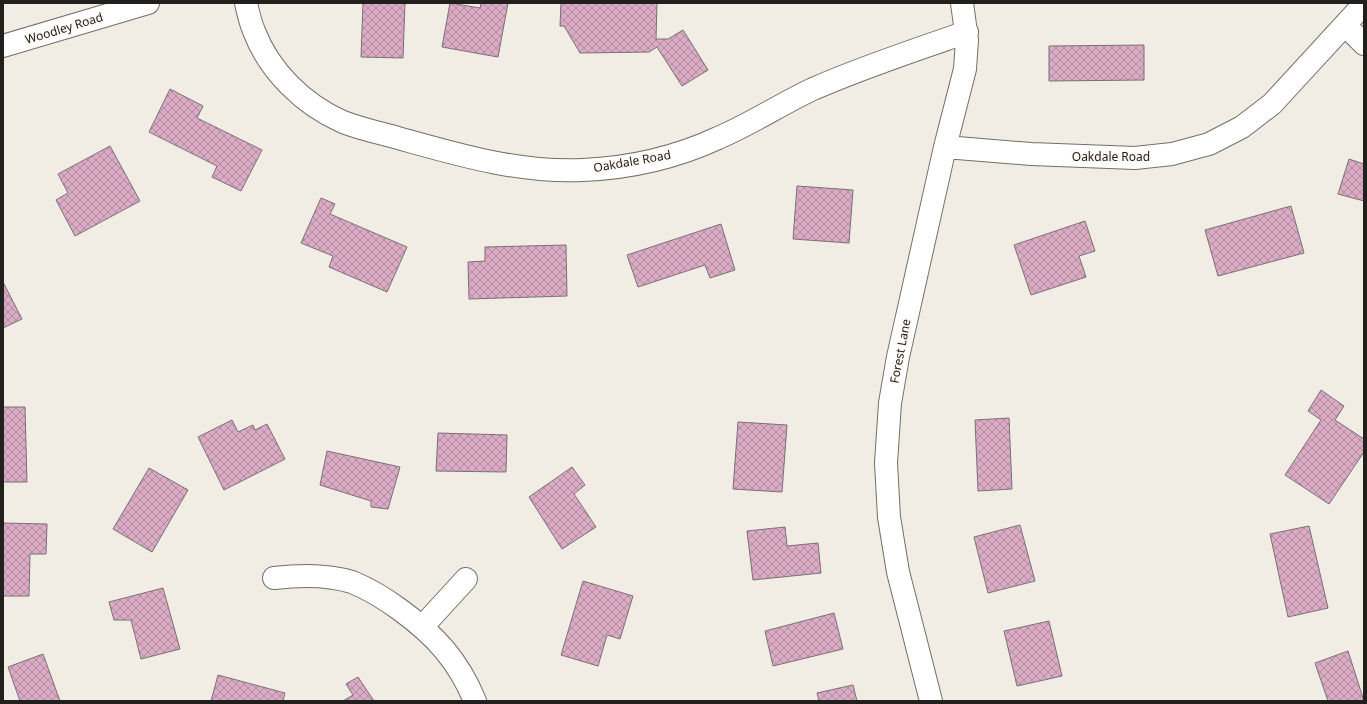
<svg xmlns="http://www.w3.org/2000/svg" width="1367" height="704" font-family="'Noto Sans',sans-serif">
  <defs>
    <pattern id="building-cross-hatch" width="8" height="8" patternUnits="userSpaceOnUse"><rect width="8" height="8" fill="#dbabc5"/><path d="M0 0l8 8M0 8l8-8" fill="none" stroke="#b18b9f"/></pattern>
  </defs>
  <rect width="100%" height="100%" fill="#f2ede4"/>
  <path fill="url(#building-cross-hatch)" stroke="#787074" d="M363,3H405L403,58L361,57Z
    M450,3L480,8L481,3H508L498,57L442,47Z
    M561,3H657L656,39H668L683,30L708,70L682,86L657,47L649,52L580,53L564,26H560Z
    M1144,45V80L1049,81V46Z
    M170,89L203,106L197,118L262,150L241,191L212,177L217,166L149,132Z
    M110,146L140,201L75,236L56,200L68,193L58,174Z
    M1349,159L1364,164V201L1338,194Z
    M797,186L853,190L849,243L793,239Z
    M321,198L335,204L330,214L407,247L387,292L329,267L333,256L301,243Z
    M1291,206L1304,253L1218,276L1205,230Z
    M1085,221L1095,251L1079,256L1086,277L1031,295L1014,245Z
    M721,224L735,270L710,278L705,265L638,287L627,255Z
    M566,245L567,296L469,299L468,262L485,261V247Z
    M3,282L22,319L3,328Z
    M1321,390L1344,406L1335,420L1364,439V452L1329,504L1285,475L1321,420L1308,411Z
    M3,407H25L27,482H3Z
    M1009,418L1012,489L978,491L975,420Z
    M232,420L238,432L253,425L255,430L267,424L285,459L224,490L198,437Z
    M738,422L787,425L782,492L733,489Z
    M438,433L507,435L506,472L436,471Z
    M327,451L400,467L388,509L371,507V501L320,485Z
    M572,467L585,485L574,494L596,527L562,549L529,497Z
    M149,468L188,490L152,552L113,529Z
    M3,523L47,524L46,554H30L29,596H3Z
    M1020,525L1035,581L988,593L974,537Z
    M1309,526L1328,608L1288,617L1270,534Z
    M785,527L787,546L818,543L821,573L753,580L747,531Z
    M583,581L633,596L620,639L607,635L598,666L561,655Z
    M163,588L180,649L141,659L131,620H114L109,602Z
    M834,613L843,649L773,666L765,631Z
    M1049,621L1062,676L1017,686L1004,631Z
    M1348,651L1364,701H1328L1315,663Z
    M43,654L60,701H20L8,667Z
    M218,675L285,693L283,701H211Z
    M358,677L374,701H343L353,695L346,684Z
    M853,685L857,701H819L817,693Z"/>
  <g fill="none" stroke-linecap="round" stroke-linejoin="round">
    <g stroke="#736e67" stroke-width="24">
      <path id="minor" d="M246,3C248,12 250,22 254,31C269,71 304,105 343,122C361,129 380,133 398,138C459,155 519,173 583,170C629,168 677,157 718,138C751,124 781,104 813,89C863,67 915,50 967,32
        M1345,25L1364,44
        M3,46L148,3
        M945,147L1031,154L1135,158L1172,154L1209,144L1242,127L1272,104L1364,4
        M274,578C299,575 327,574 352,582C369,589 384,598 399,609C435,635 458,660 475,701
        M423,626L466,579
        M931,701L898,572L889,517L886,463L890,403L898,357L945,147L965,69L967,40L962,3"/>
    </g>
    <use href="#minor" stroke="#fff" stroke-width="22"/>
  </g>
  <g text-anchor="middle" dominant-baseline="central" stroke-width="3" stroke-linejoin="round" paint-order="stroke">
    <g font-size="12" fill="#22201d" stroke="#fffaf3">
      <text transform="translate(64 28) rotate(-17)">Woodley Road</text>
      <text x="1111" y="156">Oakdale Road</text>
      <text transform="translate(632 161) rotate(-10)">Oakdale Road</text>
      <text transform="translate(900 351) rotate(-79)">Forest Lane</text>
    </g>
  </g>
  <rect width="1367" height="704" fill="none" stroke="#22201d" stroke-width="8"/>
</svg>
